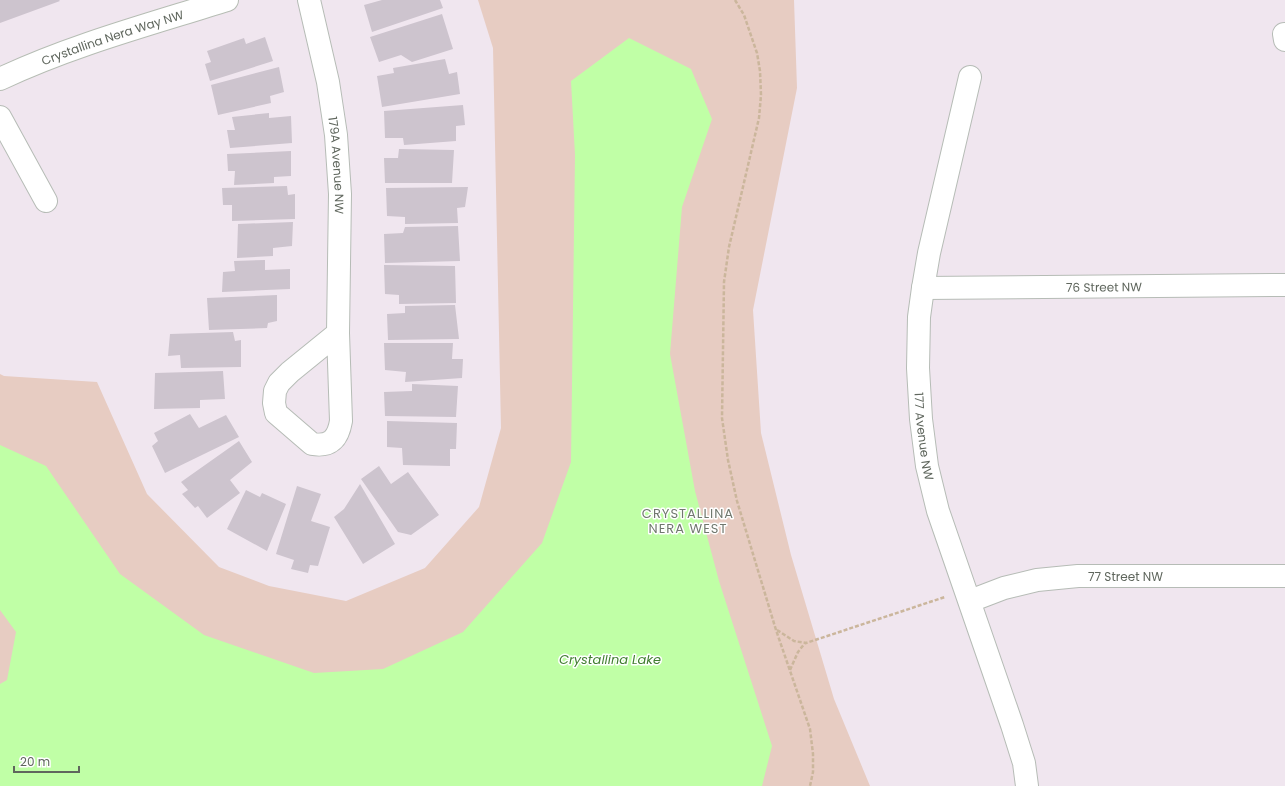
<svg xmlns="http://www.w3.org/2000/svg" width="1285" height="786" font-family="Poppins,sans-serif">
  <rect width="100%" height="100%" fill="#f0e6ef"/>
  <path fill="#e7ccc2" d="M478,0H794L797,88L753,310L761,433L791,555L834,699L870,786H0V374L4,376L97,382L147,494L219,567L269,586L346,601L425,568L479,507L501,428L493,48Z"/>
  <path fill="#c0ffa6" d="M629,38L691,69L712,119L682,207L670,354L695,491L719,581L772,746L762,786H0V684L7,680L16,632L0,610V445L46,466L120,574L204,635L314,673L383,669L463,632L542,543L571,462L575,155L571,81Z"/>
  <path fill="#cdc4ce" d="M0,0H59L60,1L0,23Z
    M382,0H440L443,8L372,32L364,5Z
    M442,14L453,49L412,62L401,55L379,62L370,37Z
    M265,37L273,61L210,81L205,64L211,62L207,51L244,38L246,44Z
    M445,59L449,74L457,72L460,94L382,107L377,76L394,73L393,68Z
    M279,67L284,92L270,96L271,103L218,115L211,85Z
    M463,105L465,125L456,126V141L404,145L403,138H385L384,111Z
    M269,113V118L291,116L292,143L230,148L227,130H235L232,117Z
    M399,149L454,150L452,183H385L384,158H398Z
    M291,151V176L274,177V183L234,185L235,171H228L227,154Z
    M287,186L288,195L295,194V219L232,221V205H223L222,188Z
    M468,187L465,207L457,208L458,223L405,224V217L387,216L386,188Z
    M293,222L292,246L273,248V256L237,258L238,224Z
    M458,226L460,261L385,263L384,234L403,233L405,227Z
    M265,260V270L290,269V289L222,292L223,272L235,271L234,261Z
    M384,265L455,266L456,303L399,304V295L385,294Z
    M277,295V321L268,323L267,328L209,330L207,298Z
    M455,305L459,339L388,340L387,314L405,313V306Z
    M233,332L235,341L241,340V367L181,368L180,355L168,356L170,334Z
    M384,343H453L452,359H463L462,378L405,382L406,372L385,370Z
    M223,371L225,399L200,400V408L154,409L155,373Z
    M412,384L458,386L456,417L385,416L384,392L412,391Z
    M190,414L199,428L226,415L239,437L165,473L152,446L158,441L154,433Z
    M387,421L457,423L456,449H450V466L403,465L402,448L387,447Z
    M239,441L252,462L230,480L240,493L207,518L198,506L195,508L182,494L188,490L181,482Z
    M379,466L391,484L408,472L439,515L411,535L398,532L361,479Z
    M360,484L395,544L363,564L334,517L344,509Z
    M297,486L321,494L311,521L330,527L318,566L310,565L308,573L291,569L294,560L276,554Z
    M246,490L260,497L262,493L286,504L267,551L227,529Z"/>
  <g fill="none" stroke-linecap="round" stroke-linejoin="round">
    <g stroke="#b6bcb6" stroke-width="24">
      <g id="street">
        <path id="s1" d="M309,0L328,82L336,135L340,194L338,333L341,421C338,439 330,447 312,444L276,413L274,403L275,391L279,383L290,372L338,333"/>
        <path d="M1284,34L1285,40"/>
        <path id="s2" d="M970,77L929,253L923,288L919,317L918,368L921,419L927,466L938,511L1012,725L1024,763L1027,786"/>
        <path d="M0,117L46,201"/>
        <path id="s3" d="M923,288L1285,285"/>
        <path id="s4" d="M970,601L1004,588L1037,580L1078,576H1285"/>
      </g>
    </g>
    <g stroke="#b6bdb4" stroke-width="24">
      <g id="secondary">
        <path id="s5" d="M0,79C72,45 151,24 227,0"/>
      </g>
    </g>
    <path stroke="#cbb69c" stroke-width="2.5" stroke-dasharray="4 2" stroke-linecap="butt" d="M735,0L744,15L757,53L760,71L761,95L759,118L729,247L724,282L722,418L728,460L737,501L776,630L810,729L813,754V772L810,786
      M777,630L794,641L806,643L945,597
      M790,670L798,652L805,643"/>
    <use href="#street" stroke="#fff" stroke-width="22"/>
    <use href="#secondary" stroke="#fff" stroke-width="22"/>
  </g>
  <g text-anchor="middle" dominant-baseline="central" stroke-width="3" stroke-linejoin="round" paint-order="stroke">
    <g font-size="12" fill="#5f665d" stroke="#fff">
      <text stroke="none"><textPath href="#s5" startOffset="120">Crystallina Nera Way NW</textPath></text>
      <text stroke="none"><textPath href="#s1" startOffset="168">179A Avenue NW</textPath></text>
      <text stroke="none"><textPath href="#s3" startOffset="181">76 Street NW</textPath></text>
      <text stroke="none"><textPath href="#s2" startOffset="365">177 Avenue NW</textPath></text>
      <text stroke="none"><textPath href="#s4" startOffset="159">77 Street NW</textPath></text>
    </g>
    <g font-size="13" letter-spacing="1" fill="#70786e" stroke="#fff">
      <text x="688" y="513">CRYSTALLINA<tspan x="688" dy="15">NERA WEST</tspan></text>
    </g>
    <g font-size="13" font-style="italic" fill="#417e31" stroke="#fff">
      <text x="610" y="659">Crystallina Lake</text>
    </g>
  </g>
  <path d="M14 766v6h65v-6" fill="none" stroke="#5f665d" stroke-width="2"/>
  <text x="20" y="766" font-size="12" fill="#5f665d" stroke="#ffffff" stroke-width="3" paint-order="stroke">20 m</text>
</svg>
